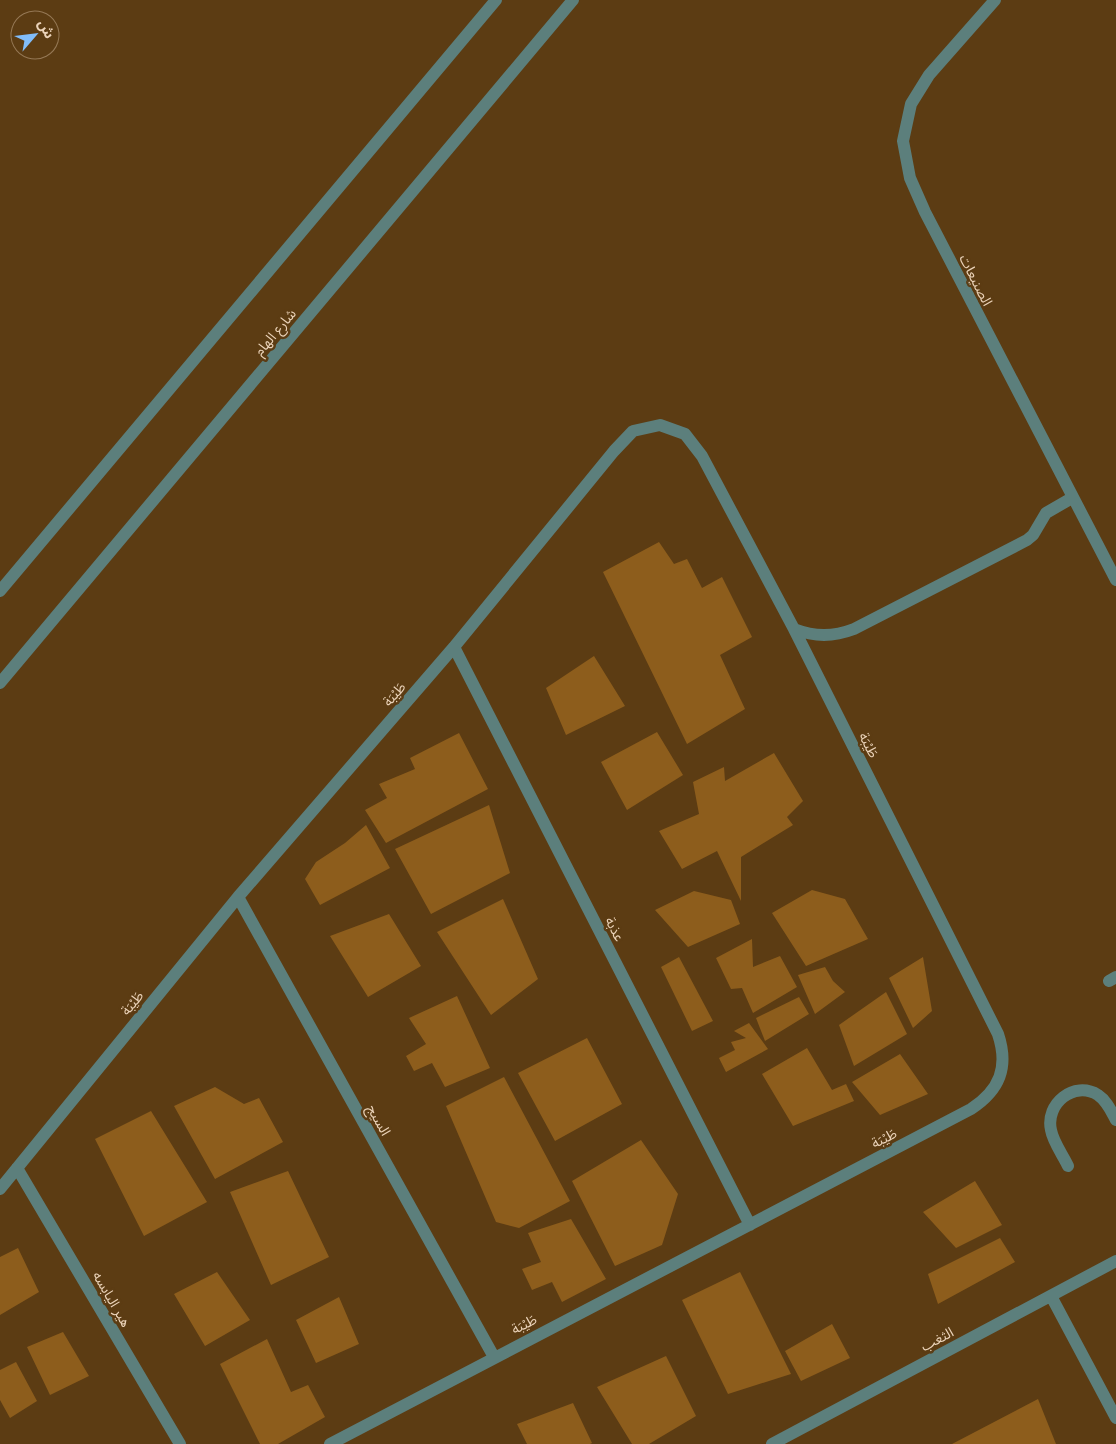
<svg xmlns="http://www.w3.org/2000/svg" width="1116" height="1444" font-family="Arial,'Noto Sans Arabic',sans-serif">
  <rect width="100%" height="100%" fill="#5c3c13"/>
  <path fill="#8d5d1c" d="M659,542L674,564L687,559L702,588L722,577L752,637L720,655L745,709L687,744L603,572Z
    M594,656L625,706L566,735L546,688Z
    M657,732L683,775L627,810L601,762Z
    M459,733L488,789L386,843L365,810L387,798L379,784L415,769L410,758Z
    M774,753L803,801L787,817L793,825L741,857V901L717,851L682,869L659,831L699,814L693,782L724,767L725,781Z
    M489,805L510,873L431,914L395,849Z
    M366,825L390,868L320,905L305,879L316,862L345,843Z
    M812,890L845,899L868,939L806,966L772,913Z
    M694,891L731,900L740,924L688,947L655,910Z
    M503,899L538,979L491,1015L437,932Z
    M389,914L421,966L368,997L330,936Z
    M752,939L753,967L780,956L797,987L753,1013L742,988L731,989L716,958Z
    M679,957L713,1021L692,1031L661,967Z
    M923,957L932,1011L913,1028L889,978Z
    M825,967L833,981L845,992L815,1014L798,975Z
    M886,992L907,1034L854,1066L839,1025Z
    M457,996L490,1068L445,1087L432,1063L414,1071L406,1056L426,1044L409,1018Z
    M799,997L809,1014L765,1041L756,1018Z
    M749,1023L768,1049L726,1072L719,1058L735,1050L731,1042L746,1038L734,1031Z
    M587,1038L622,1104L555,1141L518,1073Z
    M807,1048L832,1090L846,1084L854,1101L793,1126L762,1074Z
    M900,1054L928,1094L880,1115L852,1082Z
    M504,1077L570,1201L519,1228L496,1222L446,1106Z
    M215,1087L244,1104L259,1098L283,1142L215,1179L174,1106Z
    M151,1111L207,1202L144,1236L95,1139Z
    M641,1140L678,1194L662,1245L615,1266L572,1181Z
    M288,1171L329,1257L271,1285L230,1192Z
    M975,1181L1002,1225L956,1248L923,1212Z
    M571,1219L606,1279L562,1302L552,1282L532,1290L522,1269L541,1262L528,1233Z
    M1000,1238L1015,1262L938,1304L928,1274Z
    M18,1248L39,1292L0,1315V1257Z
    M217,1272L250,1320L205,1346L174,1294Z
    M740,1272L791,1374L728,1394L682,1300Z
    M339,1297L359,1344L316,1363L296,1320Z
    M832,1324L850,1358L801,1381L785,1351Z
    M63,1332L89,1376L50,1395L27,1347Z
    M267,1339L291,1392L308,1385L325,1417L278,1444H260L220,1364Z
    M666,1356L696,1416L649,1444H632L597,1387Z
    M16,1362L37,1401L10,1418L0,1400V1370Z
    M1038,1399L1056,1444H952Z
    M573,1403L592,1443L590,1444H527L517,1424Z"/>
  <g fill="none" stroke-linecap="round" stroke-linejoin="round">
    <path stroke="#5c7f7c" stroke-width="12" d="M995,0L929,75L911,104L903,141L910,178L925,212L1116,580
      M0,591L496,0
      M794,629C815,637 833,637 854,629L1027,540L1033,535L1046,513L1072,498
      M454,647L750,1225
      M0,683L573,0
      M238,897L494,1357
      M1109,981L1116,977
      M1068,1166C1063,1155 1053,1142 1051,1130C1045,1104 1074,1080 1098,1095C1107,1101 1111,1111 1116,1120
      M17,1168L180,1444
      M0,1189L238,897L454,647L614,451L633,431L660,425L685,434L702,456L794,629L998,1034C1009,1067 1000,1090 971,1109L330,1444
      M1051,1296L1116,1418
      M772,1444L1116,1261"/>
  </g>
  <g text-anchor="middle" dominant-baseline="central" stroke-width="5" stroke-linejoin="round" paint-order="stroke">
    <g font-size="14" fill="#ebd3b9" stroke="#5c3c13">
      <text transform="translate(976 280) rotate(63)">الصنيعات</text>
      <text transform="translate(275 332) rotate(-50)">شارع الهام</text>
      <text transform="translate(394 694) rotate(-49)">طَيْبَة</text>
      <text transform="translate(869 745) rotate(63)">طَيْبَة</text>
      <text transform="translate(615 929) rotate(63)">عذبة</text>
      <text transform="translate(132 1003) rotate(-51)">طَيْبَة</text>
      <text transform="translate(379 1120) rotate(61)">السيج</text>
      <text transform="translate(884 1138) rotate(-27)">طَيْبَة</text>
      <text transform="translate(112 1299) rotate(60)">هير اليابسه</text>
      <text transform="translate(524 1324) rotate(-27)">طَيْبَة</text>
      <text transform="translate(937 1339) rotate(-28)">الثغب</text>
    </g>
  </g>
  <g transform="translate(35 35) rotate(62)"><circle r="24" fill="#5c3c13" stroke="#957855"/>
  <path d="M0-4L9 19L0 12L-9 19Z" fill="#81bdfa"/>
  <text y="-8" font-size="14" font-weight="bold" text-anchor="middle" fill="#ebd3b9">ش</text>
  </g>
</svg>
